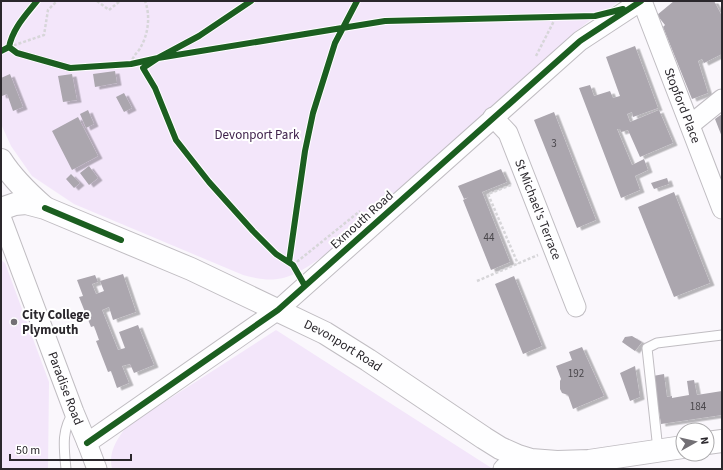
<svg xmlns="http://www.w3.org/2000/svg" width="723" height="470" font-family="'Source Sans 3',sans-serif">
  <defs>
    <filter id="shadow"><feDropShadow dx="4.5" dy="2.5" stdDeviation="0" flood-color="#0004"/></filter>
  </defs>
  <rect width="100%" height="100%" fill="#faf7fc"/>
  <path fill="#f3e6fa" d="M1,1H619L605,12L603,10L574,33L326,254C295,276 281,286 243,275L74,204L32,176L11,146L1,124Z
    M1,260L5,263L49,382L48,469H1Z
    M276,330L493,469H112C108,452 117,439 127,426Z"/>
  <path fill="#aba6ae" filter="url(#shadow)" d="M674,1H714L722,16V54L704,63L702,59L698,61L708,93L692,99L663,27L665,25L657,15Z
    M635,46L658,108L633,117L632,112L627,114L630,122L659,110L673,143L640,157L628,130L621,132L620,129H617L632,165L644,159L648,170L635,176L640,190L621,198L579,88L590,85L594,96L610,91L613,98L620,96L606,57Z
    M115,71L117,83L95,87L93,74Z
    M10,74L23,107L13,111L7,94L2,96L1,94V78Z
    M72,74L77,100L63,102L58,76Z
    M124,93L132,108L124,112L116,97Z
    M88,110L94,124L86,128L80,114Z
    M554,112L596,220L577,228L534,120Z
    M722,114V137L715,119Z
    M78,117L98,156L72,170L52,131Z
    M89,166L98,178L89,185L80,173Z
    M501,169L507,182L482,192L510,262L491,270L463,200L469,197L464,199L458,186Z
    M71,174L80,183L74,188L66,179Z
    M667,178L669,184L654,189L651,183Z
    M674,192L710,283L674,297L638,207Z
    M123,274L136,312L113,320L109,307L102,310L118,350L125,348L119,332L138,325L154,365L134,373L130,364L122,366L129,383L117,388L111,371L108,372L96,341L99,340L94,326L91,327L79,297L83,296L77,280L95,275L98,282L92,284L96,294L104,291L100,281Z
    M514,276L542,346L523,354L495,284Z
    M632,336L642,342L635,351L622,342L625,337Z
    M582,347L604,396L573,409L568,395L562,393L560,389V381L561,379L556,366L572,360L569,352Z
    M635,366L640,397L630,401L620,373Z
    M664,374L667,397L672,396V398L689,395L687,381L694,380L697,395L722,391V415L661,424L653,376Z"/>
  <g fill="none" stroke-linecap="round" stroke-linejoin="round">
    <g stroke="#c0bdc2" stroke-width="11">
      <path id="service" d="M658,450L647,348L657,343L722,335
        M66,469C64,448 61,430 74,412"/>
    </g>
    <g stroke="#c0bdc2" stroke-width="21">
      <g id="minor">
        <path id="s1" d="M642,1L722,209"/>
        <path id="s2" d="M493,117L508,133L576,307"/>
        <path d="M690,125L722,99"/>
        <path id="s3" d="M1,217L74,412L87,443L97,469"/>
        <path d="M87,443L278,310L580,41L641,1"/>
        <path d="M503,469L518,456"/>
      </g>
    </g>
    <g stroke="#c0bdc2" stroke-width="24">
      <g id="tertiary">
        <path d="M1,160C13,179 28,193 44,207"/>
        <path id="s4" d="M1,209L15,204L26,203L45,208L191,269L325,333L368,360L484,438L500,448L518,456L531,460L557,462L589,461L683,447"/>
        <path d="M707,443L722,441"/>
      </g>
    </g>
    <path stroke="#d7d6d9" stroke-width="2.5" stroke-dasharray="3 2" stroke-linecap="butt" d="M97,1L109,10L120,1
      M9,47L44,35L48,10L57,1
      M536,56L556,17
      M131,64C132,58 135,55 139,50C148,36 151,17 145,1
      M511,185L488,194L518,264
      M293,265L360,211
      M477,281L538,255"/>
    <use href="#service" stroke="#fefeff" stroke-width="9"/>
    <use href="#minor" stroke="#fefeff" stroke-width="19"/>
    <use href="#tertiary" stroke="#fefeff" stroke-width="22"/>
    <g stroke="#fff" stroke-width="8">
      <path id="cycleway" d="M251,1L199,36L158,58L143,68L155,88L176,140L209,182L253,231L276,254L293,265L305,286
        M9,47L17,53L70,68L131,64L158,58L385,21L595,16L623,9
        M1,51L9,47C13,28 25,16 37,1
        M45,208L121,240
        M289,262L305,151L313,113L335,43L357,1
        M87,443L278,310L580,41L641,1"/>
    </g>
    <use href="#cycleway" stroke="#1b5e20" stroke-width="6"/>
  </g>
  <circle fill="#737075" stroke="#fff" stroke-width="1.5" cx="14" cy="322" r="4"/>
  <g text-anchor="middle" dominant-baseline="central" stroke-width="4" stroke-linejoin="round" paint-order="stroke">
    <g font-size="11" fill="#4a474c">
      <text x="554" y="143">3</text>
      <text x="489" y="237">44</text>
      <text x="576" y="373">192</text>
      <text x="698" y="406">184</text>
    </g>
    <g font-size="13" fill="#2a272c" stroke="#fff">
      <text stroke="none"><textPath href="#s1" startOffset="112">Stopford Place</textPath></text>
      <text stroke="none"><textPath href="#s2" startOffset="104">St Michael's Terrace</textPath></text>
      <text transform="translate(362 220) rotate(-42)">Exmouth Road</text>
      <text stroke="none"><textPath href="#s4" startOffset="374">Devonport Road</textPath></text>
      <text stroke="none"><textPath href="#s3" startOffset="183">Paradise Road</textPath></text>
    </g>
    <g font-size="13" fill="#3e204a" stroke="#fff">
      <text x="257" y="135">Devonport Park</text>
    </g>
    <g font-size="13" font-weight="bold" fill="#2a272c" stroke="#fff" text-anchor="start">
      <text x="22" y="315">City College<tspan x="22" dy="15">Plymouth</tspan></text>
    </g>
  </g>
  <rect width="723" height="470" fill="none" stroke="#2a272c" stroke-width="4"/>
  <g transform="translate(695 442) rotate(82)"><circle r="19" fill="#ffffff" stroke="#aaa9ab"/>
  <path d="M0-3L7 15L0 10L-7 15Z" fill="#737075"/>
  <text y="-6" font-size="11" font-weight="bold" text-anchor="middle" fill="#2a272c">N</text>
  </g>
  <path d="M10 454v6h121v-6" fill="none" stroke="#2a272c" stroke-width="2"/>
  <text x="16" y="454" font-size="12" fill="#2a272c" stroke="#ffffff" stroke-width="3" paint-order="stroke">50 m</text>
</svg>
